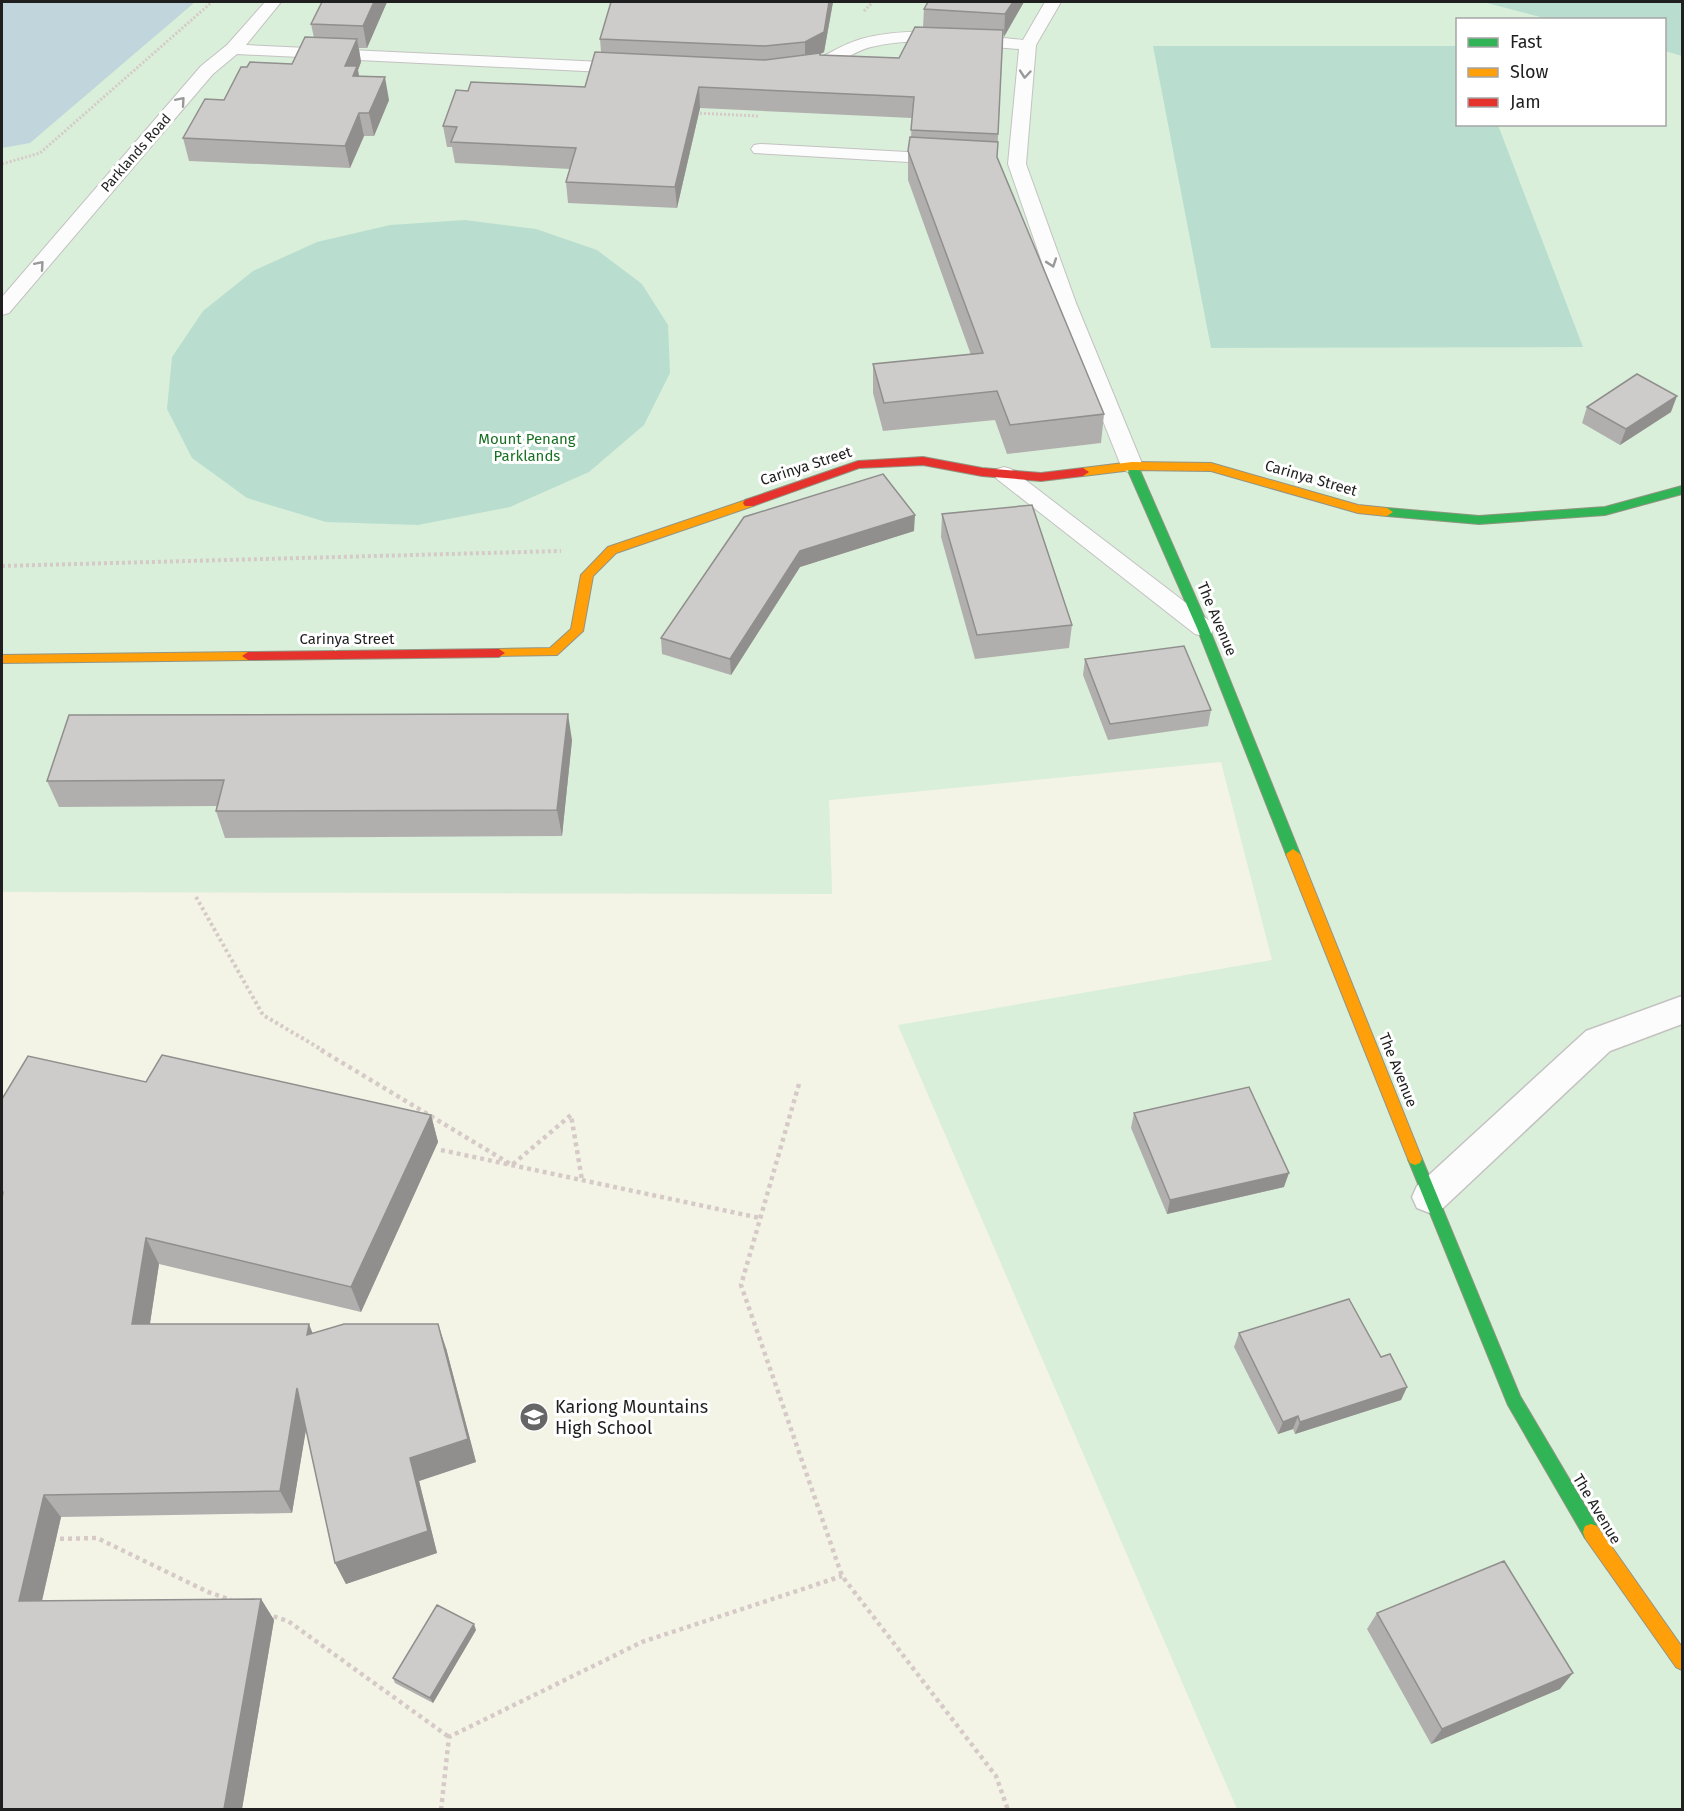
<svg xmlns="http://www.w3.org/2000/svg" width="1684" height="1811" font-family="'Fira Sans',sans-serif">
  <rect width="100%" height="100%" fill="#edebe9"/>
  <path fill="#f4f4e6" d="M1221,761L1273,960L898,1026L1237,1809L2,1810V892L832,894L829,800Z"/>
  <path fill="#d9efda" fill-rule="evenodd" d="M2,2H1682V1809H1237L898,1025L1272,960L1221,762L829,800L832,894L2,892ZM1458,20H1664V124H1458Z"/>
  <path fill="#b9ded0" d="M1488,2H1682V56L1665,51L1664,20L1548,19L1487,3Z
    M1153,46H1457L1458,124L1498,125L1583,347L1211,348Z
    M465,220L536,229L597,250L642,284L668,325L670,373L644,425L589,472L510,507L418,525L326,522L247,498L192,458L167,409L172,357L203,311L253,271L317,242L390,225Z"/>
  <path fill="#c0d5dc" d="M2,2H195L30,143L2,148Z"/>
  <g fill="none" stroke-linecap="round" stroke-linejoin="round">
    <g stroke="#c3c2c1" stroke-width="2">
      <path id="lane" d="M265,2H281L246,45L624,63L630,64L632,68L630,72L624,73L237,54L213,74L9,313L2,315V297L201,66L227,45Z
        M1045,2H1061L1036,45L1026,164L1076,303L1143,466L1139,471L1132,473L1125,471L1121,466L1056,303L1008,164L1019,49C971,46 919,35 871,47C849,52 819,79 798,74L795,70L798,66C820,61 839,45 861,39C914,25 970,35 1023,40Z
        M760,144L943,154L949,155L952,159L949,163L943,164L754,153L751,149L754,145Z
        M1004,467L1011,469L1211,622L1214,628L1211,634L1203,636L1195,634L997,479L993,474L997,469Z"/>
    </g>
    <g stroke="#c3c2c1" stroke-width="3">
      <path id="street" d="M1682,996V1024L1610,1051L1443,1208L1430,1213L1417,1208L1412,1197L1417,1186L1586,1031Z"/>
    </g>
    <g stroke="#929483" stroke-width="2">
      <path id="fast" d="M1132,462L1138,466L1209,628L1300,854L1298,858H1288L1286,854L1197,628L1126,466Z
        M1682,486V494L1605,515L1479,524L1387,516L1381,512L1387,508L1479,516L1605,507Z
        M1415,1153L1420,1155L1422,1159L1520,1396L1597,1526L1599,1532L1597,1538L1591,1540L1585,1538L1508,1405L1408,1159L1410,1155Z"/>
    </g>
    <g stroke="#929483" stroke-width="2">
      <path id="slow" d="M1132,462L1211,463L1358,505L1387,508L1393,512L1387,516L1358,513L1211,471L1132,470L1083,476L1077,472L1083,468Z
        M749,499L755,503L753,506L616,553L593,576L583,631L557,655L495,656L493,653L499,649L550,648L571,629L581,575L608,547Z
        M248,652L254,656L248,660L2,663V655Z
        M1293,849L1300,854L1422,1159L1420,1163L1415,1165L1410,1163L1408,1159L1286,854Z
        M1591,1524L1597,1526L1682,1647V1670L1676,1667L1585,1538L1583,1532L1585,1526Z"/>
    </g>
    <g stroke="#929483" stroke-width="2">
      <path id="jam" d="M923,457L982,468L1041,473L1083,468L1089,472L1083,476L1041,481L982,476L923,465L859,468L753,506H745L743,503L745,500L858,461Z
        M499,649L505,653L499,657L248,660L242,656L248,652Z"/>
    </g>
    <path stroke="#d5cac8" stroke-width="3" stroke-dasharray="2 2" stroke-linecap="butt" d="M864,11L873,2
      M696,113L758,116
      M2,164L40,153L212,2"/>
    <path stroke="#d5cac8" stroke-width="4" stroke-dasharray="3 3" stroke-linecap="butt" d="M2,566L561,551
      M196,897L263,1015L324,1051"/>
    <path stroke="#d5cac8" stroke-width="4.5" stroke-dasharray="4 4" stroke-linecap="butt" d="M321,1050L512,1165L571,1115L582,1180
      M799,1084L741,1285L842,1576L996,1776L1008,1810
      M441,1150L760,1218
      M52,1539L97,1538L208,1592L231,1600
      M266,1614L288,1621L449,1737
      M441,1810L449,1737L642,1642L842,1576"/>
    <use href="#lane" fill="#fcfcfc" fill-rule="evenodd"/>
    <use href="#street" fill="#fcfcfc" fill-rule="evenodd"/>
    <use href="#fast" fill="#30b455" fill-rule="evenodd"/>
    <use href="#slow" fill="#ff9f0a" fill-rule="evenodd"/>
    <use href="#jam" fill="#e5322d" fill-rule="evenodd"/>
  </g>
  <path fill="#b1afae" d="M387,2L367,48H359L361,62L358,70L359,76L389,100L374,136H364L350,168L189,161L183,138L224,100L247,67L292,64L314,38L311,24Z
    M833,2L824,52L820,54V55L899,58L923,27L924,9L1024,2L1003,36L997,157L1104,414L1101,443L1007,454L995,420L883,431L873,393V364L971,355L908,180V151L911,137L912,118L700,108L677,208L568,203L566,182L570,169L455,163L452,147H447L443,126L468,91L585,87L601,52L600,39Z
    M1587,407L1671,412L1620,445L1582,423Z
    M942,514L1072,625L1069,648L975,659L941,537Z
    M744,517L914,531L800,567L731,675L662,654L661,638Z
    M1085,659L1211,710L1208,726L1108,740L1083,675Z
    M572,740L562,836L225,838L216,811L217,806L59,807L47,781Z
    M146,1082L431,1115L438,1142L361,1312L159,1264L150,1324L313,1334L446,1348L476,1462L419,1481L437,1553L346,1584L335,1563L306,1428L292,1513L61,1517L42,1601L261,1599L274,1620L242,1809H2V1099Z
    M1134,1113L1284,1187L1167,1214L1131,1128Z
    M1239,1333L1381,1357L1407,1387L1401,1400L1295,1434L1293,1429L1278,1434L1234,1347Z
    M1377,1613L1560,1689L1431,1744L1367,1629Z
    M476,1630L433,1703L395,1683L393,1678Z"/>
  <path fill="#908f8d" d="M374,2H387L367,48L363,26Z
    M829,2H833L824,52L805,62V42Z
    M1013,2H1024L1004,37L1005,14Z
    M357,39L361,62L358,70L361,89L345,66Z
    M385,77L389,100L374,136L369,113Z
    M699,87L700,108L677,208L675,187Z
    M359,113L364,136L350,168L345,146Z
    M1677,396L1671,412L1620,445L1626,429Z
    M915,515L914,531L800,567L731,675L730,659L800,551Z
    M568,714L572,740L562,836L557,810Z
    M431,1115L438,1142L361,1312L351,1287Z
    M1289,1173L1284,1187L1167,1214L1170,1200Z
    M146,1238L159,1264L146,1349L132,1324Z
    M309,1324L319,1349L307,1335Z
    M438,1324L446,1348L476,1462L419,1481L437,1553L346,1584L335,1563L410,1458Z
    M1407,1387L1401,1400L1295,1434L1300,1422Z
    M297,1388L309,1412L292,1513L280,1491Z
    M1298,1416L1293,1429L1278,1434L1283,1422Z
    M44,1495L61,1517L37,1622L19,1601Z
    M261,1599L274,1620L242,1809H224Z
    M474,1624L476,1630L433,1703L430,1698Z
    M1573,1673L1560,1689L1431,1744L1442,1729Z"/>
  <path fill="#ceccca" stroke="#908f8d" stroke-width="1.5" d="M322,2H374L363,26L311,24Z
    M611,2H829L824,32L805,42L765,46L600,39Z
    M928,2H1013L1005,14L924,9Z
    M915,27L1003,30L998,134L911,130L914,97L699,87L675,187L566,182L576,148L451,142L457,127L443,126L456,90L468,91L471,82L585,87L595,52L765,60L820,53V55L899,58Z
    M305,37L357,39L345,66H357L353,76L385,77L369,113H359L345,146L183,138L205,99L224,100L241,67H247L250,62L292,64Z
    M910,137L998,142L997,157L1104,414L1010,425L997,391L884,403L873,364L983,353L908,151Z
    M1637,374L1677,396L1626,429L1587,407Z
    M883,474L915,515L800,551L730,659L661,638L744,517Z
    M1032,505L1072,625L977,635L942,514Z
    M1184,646L1211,710L1110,724L1085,659Z
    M568,714L557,810L216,811L224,780L47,781L69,715Z
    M162,1055L431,1115L351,1287L146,1238L132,1324H309L307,1335L344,1324H438L468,1439L410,1458L428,1531L335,1563L297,1388L280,1491L44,1495L19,1601L261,1599L224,1809H2V1198L3,1192L2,1191V1099L28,1056L146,1082Z
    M1249,1087L1289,1173L1170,1200L1134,1113Z
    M1349,1299L1381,1357L1390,1354L1407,1387L1300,1422L1298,1416L1283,1422L1239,1333Z
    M1504,1561L1573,1673L1442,1729L1377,1613Z
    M437,1605L474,1624L430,1698L393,1678Z"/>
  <defs><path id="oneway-chevron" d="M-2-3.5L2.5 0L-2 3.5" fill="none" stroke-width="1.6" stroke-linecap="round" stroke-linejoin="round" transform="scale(1.5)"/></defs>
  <g stroke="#999">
    <use href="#oneway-chevron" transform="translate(1025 74) rotate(95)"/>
    <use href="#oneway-chevron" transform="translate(181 101) rotate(-49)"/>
    <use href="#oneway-chevron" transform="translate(1052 263) rotate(71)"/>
    <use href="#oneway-chevron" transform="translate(40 265) rotate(-49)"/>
  </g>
  <defs>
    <g id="school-disc" transform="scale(1.5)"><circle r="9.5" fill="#676666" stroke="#fff"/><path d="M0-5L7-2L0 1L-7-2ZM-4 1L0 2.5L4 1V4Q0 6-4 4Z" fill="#fff"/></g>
  </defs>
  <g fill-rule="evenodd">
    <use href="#school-disc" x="534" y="1417"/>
  </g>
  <g text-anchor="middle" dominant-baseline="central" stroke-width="6" stroke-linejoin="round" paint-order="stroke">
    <g font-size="14" fill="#1f1f1f" stroke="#fff">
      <text transform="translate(136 153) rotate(-49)">Parklands Road</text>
    </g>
    <g font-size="15" fill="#197124" stroke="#fff">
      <text x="527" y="439">Mount Penang<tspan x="527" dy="17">Parklands</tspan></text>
    </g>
    <g font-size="15" fill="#1f1f1f" stroke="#fff">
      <text transform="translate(806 466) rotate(-18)">Carinya Street</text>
      <text transform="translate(1311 478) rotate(16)">Carinya Street</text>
      <text transform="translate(1217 619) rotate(67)">The Avenue</text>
      <text x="347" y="639">Carinya Street</text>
      <text transform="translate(1398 1070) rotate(68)">The Avenue</text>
      <text transform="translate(1597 1509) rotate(59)">The Avenue</text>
    </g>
    <g font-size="18" fill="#1f1f1f" stroke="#fff" text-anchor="start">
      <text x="555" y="1407">Kariong Mountains<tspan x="555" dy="21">High School</tspan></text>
    </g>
  </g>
  <rect width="1684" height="1811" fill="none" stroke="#1f1f1f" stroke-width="6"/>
  <rect x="1456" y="18" width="210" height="108" fill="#ffffff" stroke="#a5a5a5" stroke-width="1.5"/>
  <rect x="1468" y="38" width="30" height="9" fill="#30b455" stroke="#a5a5a5" stroke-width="1.5"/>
  <text x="1510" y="48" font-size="18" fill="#1f1f1f">Fast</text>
  <rect x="1468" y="68" width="30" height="9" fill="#ff9f0a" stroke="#a5a5a5" stroke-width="1.5"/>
  <text x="1510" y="78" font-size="18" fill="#1f1f1f">Slow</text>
  <rect x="1468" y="98" width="30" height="9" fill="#e5322d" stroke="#a5a5a5" stroke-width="1.5"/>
  <text x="1510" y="108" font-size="18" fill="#1f1f1f">Jam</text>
</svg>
